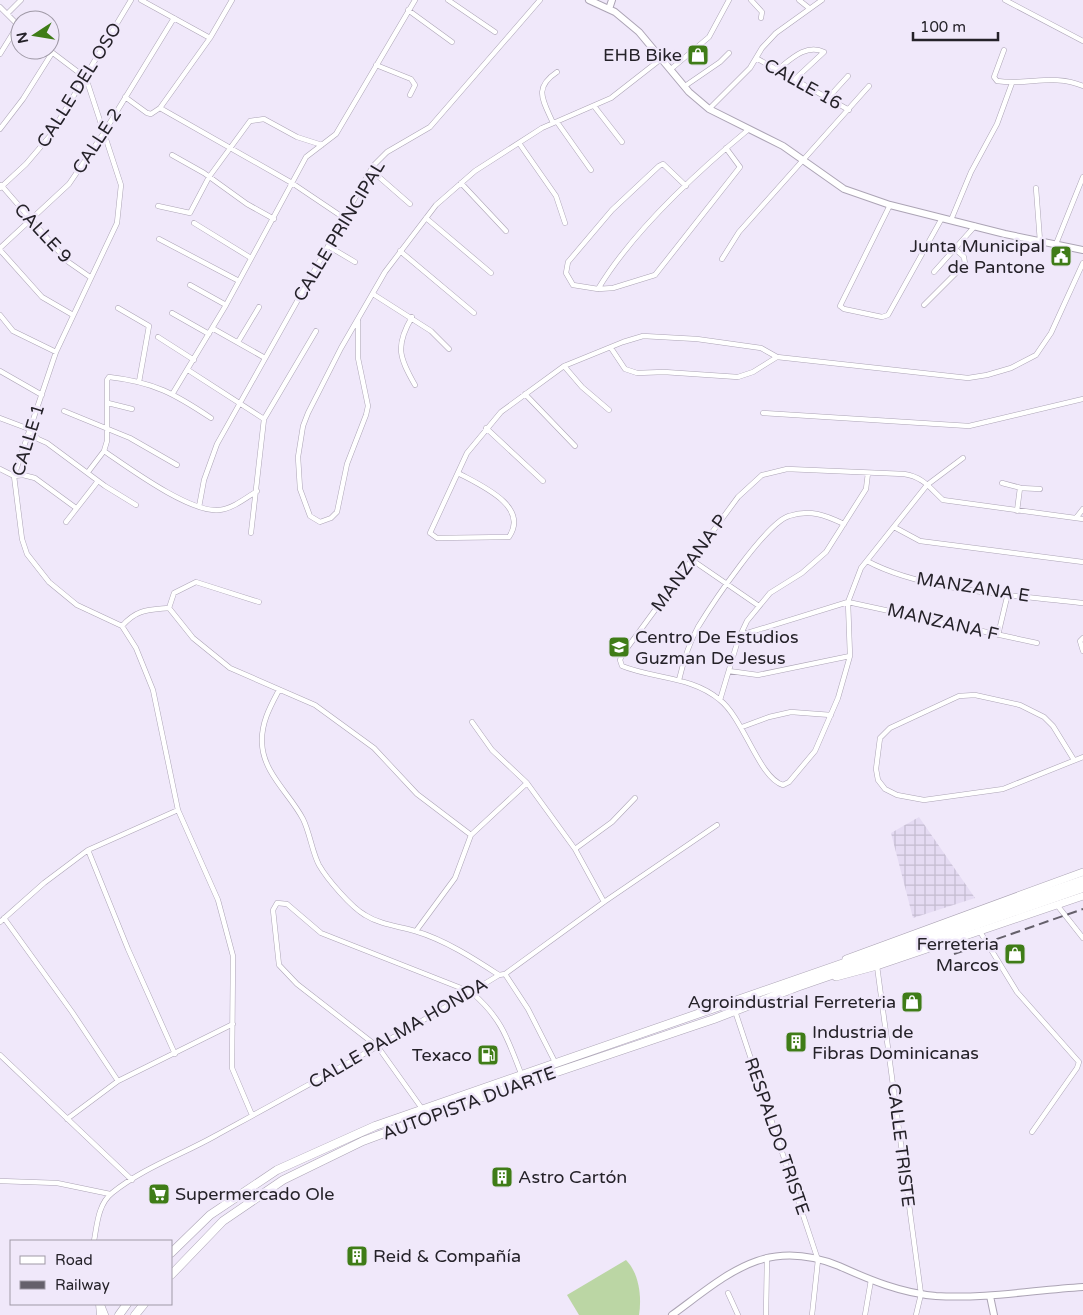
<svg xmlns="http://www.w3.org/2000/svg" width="1083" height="1315" font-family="'Varela Round',sans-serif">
  <defs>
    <pattern id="industrial-grid" width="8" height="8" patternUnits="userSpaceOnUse" patternTransform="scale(1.25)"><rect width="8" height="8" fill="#e5dbf3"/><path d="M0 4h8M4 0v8" fill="none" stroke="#c4bcd0"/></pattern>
  </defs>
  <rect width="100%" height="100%" fill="#f0e8fa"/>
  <path fill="url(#industrial-grid)" d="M919,817L975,898L913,918L891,833Z"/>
  <path fill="#bbd6a4" d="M626,1260C639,1273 642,1297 639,1315H579L567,1295Z"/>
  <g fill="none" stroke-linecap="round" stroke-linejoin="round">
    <g stroke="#aca4b5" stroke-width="5.5">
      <path id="street" d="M141,0L210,38
        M448,0L495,32
        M751,0L762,12L761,18
        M799,0L809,8
        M1005,0L1083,41
        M0,7L20,27
        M408,10L452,42
        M7,14L21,0
        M49,50L86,78L121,185L117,223L56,352L14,476L22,539L27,554L49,582L77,605L122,626L136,648L153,690L178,810L218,900L233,956L232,1068L252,1115
        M1004,50L994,77L997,81C1028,86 1053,73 1083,86
        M0,54L18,25
        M756,58L849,110
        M376,65L411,79L415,85L410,95
        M671,69L709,37L729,0
        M776,71C790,60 806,43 824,52L794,80
        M685,86L720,62L729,53
        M125,97L147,113L151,114L160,108L210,38L232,0
        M828,98L848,76
        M594,106L622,142
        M160,108L292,183L344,218
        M709,109L750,68L762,48L776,33L822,0
        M557,122L591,170
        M553,123C543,100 533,88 557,72
        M0,129L23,99L52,53
        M519,143L556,196L565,223
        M172,155L204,173L247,204L274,219
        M371,170L410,204
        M461,183L506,231
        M1,185L67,261L90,277
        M686,186L663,164L659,166L612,210L568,262L566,273L573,285L598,289L613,288L655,275L740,167L726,148
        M0,188L26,164L49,137L131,0
        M1036,188L1040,241
        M890,205L840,306L844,309L882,317L888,315L942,218
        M158,206L190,213L209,177L250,121L264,119L297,137L322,145
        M426,218L491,273
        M951,220L971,172L997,124L1012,83
        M194,223L251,258
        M159,239L239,281
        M1056,244L1083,177
        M328,246L355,262
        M0,248L69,184L103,134L174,18
        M0,250L42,297L73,315
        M400,251L474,313
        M722,259L739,232L869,86
        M934,272L975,226
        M190,285L226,305
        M598,289C633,231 697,172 749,129
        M373,294L431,331L449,349
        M924,305L965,264L964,257L955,249
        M118,308L149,326L139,382
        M172,313L209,334
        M0,315L13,331L56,352
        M412,317C395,346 399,357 415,385
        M358,321V358L368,406L366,415L347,464L337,512L331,518L320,522L310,516L300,489L298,457L303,426L308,413L341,348L385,272L436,205L475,171L542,128L611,98L661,59
        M212,328L265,358
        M158,337L194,360
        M238,342L259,307
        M611,348L625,369L637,373L664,372L738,377L753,372L777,357
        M564,366L582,387L609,410
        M188,370L264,419
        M0,371L42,395
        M173,393L226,305L306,157L336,134L415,0
        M525,394L575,446
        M108,403L132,409
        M64,411L130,438L177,465
        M763,413L969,426L1083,399
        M0,418L29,429L38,439L47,443L105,486L136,505
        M486,428L543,481
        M104,451C129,468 190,513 219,510C232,509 246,498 257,491
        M963,458L927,485L861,568L848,602L850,656L838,698L815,751L789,782L783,785C759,778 744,719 720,700C692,676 654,679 622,666L620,660L622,655L738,497L762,475L787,469L904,474C923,477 929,487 943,500L1083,519
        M0,469L14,476L23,475L35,478L76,508
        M88,472L104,451L107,441V380L109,377C154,382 175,394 211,418
        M458,473C480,485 530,506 509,537L437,538L430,533L467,453L501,412L564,366L623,342L643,336L697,339L761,348L777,357L968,378L987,375L1011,368L1036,355L1051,333L1083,263
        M1002,483L1021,488
        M199,507L204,480L217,444L373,166L387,152L430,127L540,0
        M1017,511L1020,488L1040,489
        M1076,518L1083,509
        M66,522L98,481
        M894,527L920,541L1083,562
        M251,533L264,419L316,331
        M692,560L759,606
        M867,561C925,592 1017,595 1083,603
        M259,602L196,582L174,593L169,608L193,638L230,668L315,705L374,748L417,794L471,835
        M848,602L1037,643
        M122,626C137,609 148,610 169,608
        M741,635L848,602
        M998,635L1008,593
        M1083,638L1080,641L1083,651
        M729,671L758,675L850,656
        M679,680C683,663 689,643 698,627C712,604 766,523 789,516C810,509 825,515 844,524
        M279,690C270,707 261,723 262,743C263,773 290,794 303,819C310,833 312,852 319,865C327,879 351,907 365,915C381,925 398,926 415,931C445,940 473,958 499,975
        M720,700L738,640L747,621L770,593L802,573L826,552L866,489L868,473
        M472,722L492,750L527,783L575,849L604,902
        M742,727L769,717L791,712L831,715
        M1074,760L1053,726L1044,717L1020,705L975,695L959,696L890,728L880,738L876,769L878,780L885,789L897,795L924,800L1003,789L1083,757
        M575,849L612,822L635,798
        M88,850L128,949L175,1054
        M1057,905L1083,938
        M4,918L72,1012L118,1081
        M0,922L44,883L88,850L178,810
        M979,930L1017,992L1079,1062L1077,1068L1032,1132
        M416,931L455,878L471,835L527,783
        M877,966L921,1294L916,1315
        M505,974L528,1009L556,1064
        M735,1011L818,1260L812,1315
        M0,1055L132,1180
        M423,1110L378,1047L297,984L279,965L273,910L277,903L287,904L321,933L471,992C502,1018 508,1040 522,1076
        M67,1119L118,1081L233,1024
        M0,1181L57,1183L110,1194
        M94,1241C97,1225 98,1204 112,1193C143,1168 181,1155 215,1136C310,1084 406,1032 499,975L505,974L604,902L717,825
        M728,1293L738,1315
        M102,1305L106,1315
        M766,1315L767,1257
        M865,1315L871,1280"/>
    </g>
    <g stroke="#aca4b5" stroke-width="8">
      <path id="secondary" d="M589,0L615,12L639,32L689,92L709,109L783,146L844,189L890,205L1005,234L1083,250
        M609,9L612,0
        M990,1296L994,1315
        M672,1315C727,1275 765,1236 839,1266C870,1280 901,1293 936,1296C985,1299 1034,1290 1083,1287"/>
    </g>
    <g stroke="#aca4b5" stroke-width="8">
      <path id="primary" d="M846,959L1083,872
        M836,977L877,966L1083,896"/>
    </g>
    <g stroke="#aca4b5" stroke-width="9">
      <path id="highway" d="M171,1253L210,1215L277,1170L375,1126L1083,880
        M171,1275L223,1221L283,1180L363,1141L465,1103L714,1019L797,987L1083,888
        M100,1304L101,1315
        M119,1315L127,1304
        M135,1315L144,1304"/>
    </g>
    <use href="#street" stroke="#fff" stroke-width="4.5"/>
    <use href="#secondary" stroke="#fff" stroke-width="6"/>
    <use href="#primary" stroke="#fff" stroke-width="7"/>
    <use href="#highway" stroke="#fff" stroke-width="8"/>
    <path stroke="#65606b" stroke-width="2" stroke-dasharray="10 5" stroke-linecap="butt" d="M954,954L1083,909"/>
  </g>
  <defs>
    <g id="shop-square" transform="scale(1.125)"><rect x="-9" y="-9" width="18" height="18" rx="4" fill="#3f7c17" stroke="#f0e8fa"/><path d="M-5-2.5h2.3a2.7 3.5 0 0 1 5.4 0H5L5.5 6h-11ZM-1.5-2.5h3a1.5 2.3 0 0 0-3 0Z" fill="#fff"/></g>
    <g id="civic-square" transform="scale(1.125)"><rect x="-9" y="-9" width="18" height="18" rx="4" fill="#3f7c17" stroke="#f0e8fa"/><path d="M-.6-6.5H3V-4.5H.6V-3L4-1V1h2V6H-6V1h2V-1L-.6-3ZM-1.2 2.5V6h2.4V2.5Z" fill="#fff"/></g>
    <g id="school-square" transform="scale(1.125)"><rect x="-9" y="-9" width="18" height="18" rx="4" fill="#3f7c17" stroke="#f0e8fa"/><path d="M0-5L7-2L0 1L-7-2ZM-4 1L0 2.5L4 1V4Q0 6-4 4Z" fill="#fff"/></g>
    <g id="building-square" transform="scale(1.125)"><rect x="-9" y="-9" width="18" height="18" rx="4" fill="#3f7c17" stroke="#f0e8fa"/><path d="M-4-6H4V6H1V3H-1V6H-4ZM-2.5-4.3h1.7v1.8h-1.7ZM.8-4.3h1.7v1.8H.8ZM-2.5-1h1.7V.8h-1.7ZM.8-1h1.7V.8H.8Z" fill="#fff"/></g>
    <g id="fuel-square" transform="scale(1.125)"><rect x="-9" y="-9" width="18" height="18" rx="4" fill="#3f7c17" stroke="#f0e8fa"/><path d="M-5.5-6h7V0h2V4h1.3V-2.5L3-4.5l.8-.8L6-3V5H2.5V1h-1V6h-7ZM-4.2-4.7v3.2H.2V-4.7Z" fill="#fff"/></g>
    <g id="supermarket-square" transform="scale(1.125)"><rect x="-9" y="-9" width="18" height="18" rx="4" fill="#3f7c17" stroke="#f0e8fa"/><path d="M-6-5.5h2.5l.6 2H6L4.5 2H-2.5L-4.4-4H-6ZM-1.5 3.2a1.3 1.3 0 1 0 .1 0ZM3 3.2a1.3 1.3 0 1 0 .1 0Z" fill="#fff"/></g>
  </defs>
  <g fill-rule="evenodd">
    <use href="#shop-square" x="698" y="55"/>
    <use href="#civic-square" x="1061" y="256"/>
    <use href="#school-square" x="619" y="647"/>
    <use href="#shop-square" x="1015" y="954"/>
    <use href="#shop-square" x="912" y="1002"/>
    <use href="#building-square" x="796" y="1042"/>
    <use href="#fuel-square" x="488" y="1055"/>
    <use href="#building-square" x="502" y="1177"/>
    <use href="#supermarket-square" x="159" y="1194"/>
    <use href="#building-square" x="357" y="1256"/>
  </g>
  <g text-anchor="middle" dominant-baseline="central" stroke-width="5" stroke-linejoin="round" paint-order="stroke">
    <g font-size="18" fill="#252229" stroke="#f0e8fa" text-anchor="end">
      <text x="682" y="55">EHB Bike</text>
      <text x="1045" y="246">Junta Municipal<tspan x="1045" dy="21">de Pantone</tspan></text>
      <text x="635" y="637" text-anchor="start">Centro De Estudios<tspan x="635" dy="21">Guzman De Jesus</tspan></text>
      <text x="999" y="944">Ferreteria<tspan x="999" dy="21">Marcos</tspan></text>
      <text x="896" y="1002">Agroindustrial Ferreteria</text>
      <text x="812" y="1032" text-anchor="start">Industria de<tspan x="812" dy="21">Fibras Dominicanas</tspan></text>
      <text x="472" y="1055">Texaco</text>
      <text x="518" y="1177" text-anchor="start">Astro Cartón</text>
      <text x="175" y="1194" text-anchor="start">Supermercado Ole</text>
      <text x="373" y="1256" text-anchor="start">Reid &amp; Compañía</text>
    </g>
    <g font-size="18" fill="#252229" stroke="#f0e8fa">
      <text transform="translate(803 84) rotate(29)">CALLE 16</text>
      <text transform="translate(79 85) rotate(-58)">CALLE DEL OSO</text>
      <text transform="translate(97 141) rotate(-57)">CALLE 2</text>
      <text transform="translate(339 231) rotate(-59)">CALLE PRINCIPAL</text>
      <text transform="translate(43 233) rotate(47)">CALLE 9</text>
      <text transform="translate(28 440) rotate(-73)">CALLE 1</text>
      <text transform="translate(689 563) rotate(-54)">MANZANA P</text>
      <text transform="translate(973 587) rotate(9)">MANZANA E</text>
      <text transform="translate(943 622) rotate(13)">MANZANA F</text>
      <text transform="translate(398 1033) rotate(-30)">CALLE PALMA HONDA</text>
      <text transform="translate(469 1103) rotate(-20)">AUTOPISTA DUARTE</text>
      <text transform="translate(777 1136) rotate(71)">RESPALDO TRISTE</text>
      <text transform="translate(901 1145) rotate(83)">CALLE TRISTE</text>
    </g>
  </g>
  <rect x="10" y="1240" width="162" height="65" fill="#f0e8fa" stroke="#9f99a6"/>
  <rect x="20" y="1256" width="25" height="8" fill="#ffffff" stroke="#9f99a6"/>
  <text x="55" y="1265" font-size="15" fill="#252229">Road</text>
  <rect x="20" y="1281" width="25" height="8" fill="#65606b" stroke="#9f99a6"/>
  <text x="55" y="1290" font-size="15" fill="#252229">Railway</text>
  <g transform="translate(35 35) rotate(258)"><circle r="24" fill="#f0e8fa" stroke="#9f99a6"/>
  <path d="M0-4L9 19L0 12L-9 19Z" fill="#3f7c17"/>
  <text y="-8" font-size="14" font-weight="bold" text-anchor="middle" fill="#252229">N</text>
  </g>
  <path d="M913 32v8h85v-8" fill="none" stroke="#252229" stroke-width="2.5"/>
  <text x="920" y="32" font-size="15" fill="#252229" stroke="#f0e8fa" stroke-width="4" paint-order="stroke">100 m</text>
</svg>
